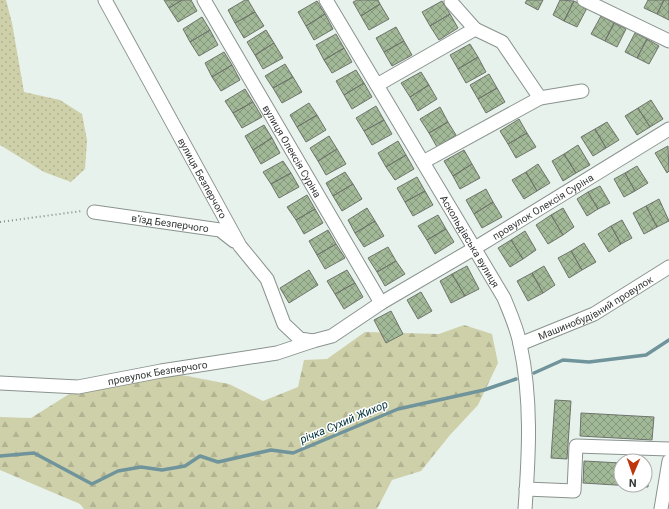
<svg xmlns="http://www.w3.org/2000/svg" width="669" height="509" font-family="Roboto,sans-serif">
  <defs>
    <pattern id="grass-dots" width="8" height="8" patternUnits="userSpaceOnUse"><rect width="8" height="8" fill="#ced0a9"/><path d="M2 2h.1M6 6h.1" fill="none" stroke="#b1b392" stroke-width="1.8" stroke-linecap="round"/></pattern>
    <pattern id="forest-firs" width="22" height="20" patternUnits="userSpaceOnUse"><rect width="22" height="20" fill="#ced0a9"/><path d="M5 1l3.5 6h-7zM16 11l3.5 6h-7z" fill="#b1b392"/></pattern>
    <pattern id="building-cross-hatch" width="8" height="8" patternUnits="userSpaceOnUse"><rect width="8" height="8" fill="#a2b997"/><path d="M0 0l8 8M0 8l8-8" fill="none" stroke="#85977c"/></pattern>
  </defs>
  <rect width="100%" height="100%" fill="#e8f2ec"/>
  <path fill="url(#grass-dots)" d="M0,0H6L12,23L24,92L60,100L82,114L87,140L85,169L71,182L44,172L0,145Z"/>
  <path fill="url(#forest-firs)" d="M464,325L492,334L498,363L478,405L450,435L421,471L392,480L377,509H84L80,504L0,470V417L31,418L74,391L176,374L229,384L263,401L298,387L304,360L327,359L365,332L439,334Z"/>
  <g fill="none" stroke-linecap="round" stroke-linejoin="round">
    <path stroke="#70949b" stroke-width="3.5" d="M534,373L563,360L589,362L646,355L669,340
      M0,456L34,453L92,484L118,471L141,467L162,470L185,466L200,456L218,462L271,450L293,453L398,409L484,390L516,379"/>
  </g>
  <path fill="url(#building-cross-hatch)" stroke="#6f746c" d="M164,0H182L169,8Z
    M182,0H191L197,11L178,22L169,8Z
    M245,0H248L255,12L235,23L228,10Z
    M357,0H378L380,4L361,16L353,2Z
    M527,0H543L538,10L525,3Z
    M560,0L574,1L564,21L553,15Z
    M648,0H664L657,14L644,8Z
    M664,0H669V20L657,14Z
    M317,1L325,14L306,26L298,12Z
    M442,1L450,14L430,26L422,12Z
    M574,1L587,8L577,27L564,21Z
    M380,4L389,19L369,30L361,16Z
    M255,12L264,26L244,38L235,23Z
    M325,14L333,29L314,40L306,26Z
    M450,14L458,28L439,40L430,26Z
    M601,16L614,23L605,41L591,34Z
    M202,17L210,30L190,42L183,29Z
    M614,23L626,29L617,47L605,41Z
    M396,27L404,41L384,52L376,38Z
    M210,30L218,45L199,56L190,42Z
    M266,30L274,43L255,55L247,42Z
    M635,33L647,39L637,58L625,52Z
    M336,34L344,48L324,60L316,45Z
    M647,39L659,46L649,64L637,58Z
    M404,41L412,55L392,66L384,52Z
    M274,43L283,58L263,69L255,55Z
    M470,44L478,57L458,69L450,55Z
    M344,48L352,62L332,73L324,60Z
    M224,52L232,65L212,77L205,63Z
    M478,57L486,72L466,83L458,69Z
    M285,64L293,77L273,88L265,76Z
    M232,65L240,80L221,91L212,77Z
    M356,70L364,83L344,95L336,81Z
    M421,72L429,85L410,97L401,83Z
    M489,74L497,88L478,99L470,85Z
    M293,77L302,92L282,103L273,88Z
    M364,83L372,97L352,109L344,95Z
    M429,85L437,99L418,111L410,97Z
    M497,88L505,102L486,113L478,99Z
    M245,89L253,102L233,113L225,101Z
    M651,100L663,119L650,127L638,108Z
    M253,102L262,117L242,128L233,113Z
    M309,103L317,115L297,127L290,115Z
    M376,106L384,120L364,131L356,118Z
    M440,107L448,122L429,133L420,119Z
    M638,108L650,127L637,135L625,116Z
    M317,115L326,130L306,142L297,127Z
    M519,119L527,133L508,144L500,131Z
    M384,120L392,134L372,145L364,131Z
    M448,122L456,135L437,147L429,133Z
    M607,122L619,140L606,148L595,129Z
    M264,125L272,138L253,150L245,136Z
    M595,129L606,148L593,156L581,137Z
    M527,133L536,147L516,158L508,144Z
    M329,136L337,149L318,161L310,148Z
    M272,138L280,153L261,164L253,150Z
    M398,141L406,155L386,167L378,153Z
    M578,145L590,165L576,173L564,154Z
    M668,146L669,171L667,173L655,153Z
    M337,149L346,164L326,175L318,161Z
    M464,150L472,164L453,176L444,161Z
    M564,154L576,173L563,181L552,161Z
    M406,155L414,169L395,180L386,167Z
    M283,161L291,173L271,184L263,172Z
    M472,164L480,178L460,189L453,176Z
    M538,164L550,183L537,191L526,172Z
    M637,166L648,183L635,191L625,173Z
    M345,172L353,184L333,196L326,183Z
    M526,172L537,191L524,199L512,180Z
    M291,173L299,187L279,198L271,184Z
    M625,173L635,191L624,197L614,179Z
    M417,177L425,191L405,202L397,188Z
    M353,184L362,199L342,211L333,196Z
    M600,186L610,203L598,209L588,192Z
    M486,189L493,202L474,214L466,200Z
    M425,191L433,205L413,216L405,202Z
    M588,192L598,209L587,216L577,199Z
    M307,195L315,209L296,220L287,207Z
    M659,199L669,221L657,227L646,206Z
    M493,202L502,217L482,228L474,214Z
    M646,206L657,227L644,234L633,213Z
    M367,208L375,221L355,233L348,220Z
    M563,208L574,227L563,235L551,215Z
    M315,209L323,223L304,234L296,220Z
    M438,215L446,229L427,240L418,226Z
    M551,215L563,235L548,244L536,225Z
    M622,220L632,238L621,244L611,226Z
    M375,221L384,236L364,247L355,233Z
    M611,226L621,244L609,252L598,234Z
    M446,229L454,242L435,254L427,240Z
    M328,230L336,244L317,255L309,241Z
    M525,231L536,250L523,259L511,240Z
    M511,240L523,259L510,267L498,248Z
    M584,243L596,262L582,270L571,251Z
    M336,244L345,258L325,269L317,255Z
    M388,247L396,261L377,272L368,258Z
    M571,251L582,270L569,278L558,258Z
    M396,261L405,274L385,286L377,272Z
    M467,266L479,289L465,296L452,274Z
    M544,266L555,285L543,293L532,273Z
    M309,270L318,285L289,303L280,288Z
    M347,270L355,283L335,294L327,281Z
    M532,273L543,293L528,301L517,281Z
    M452,274L465,296L451,303L440,281Z
    M355,283L363,297L344,309L335,294Z
    M421,292L432,311L418,319L407,300Z
    M391,311L403,334L386,343L374,320Z
    M555,400L571,401L567,459L551,458Z
    M581,413L654,417L652,440L580,436Z
    M584,461L621,463V485H645V465H649L648,487L583,483Z"/>
  <g fill="none" stroke-linecap="round" stroke-linejoin="round">
    <g stroke="#8a938e" stroke-width="15">
      <g id="minor">
        <path id="s1" d="M105,0L240,246L267,279L284,324L300,339L313,341"/>
        <path id="s2" d="M204,0L381,303"/>
        <path id="s3" d="M326,0L504,298C510,313 517,328 520,344C532,399 529,454 525,509"/>
        <path d="M584,0L669,41"/>
        <path d="M451,2L475,29L502,42L540,98L582,91"/>
        <path d="M377,85L475,29"/>
        <path d="M423,162L540,98"/>
        <path id="s4" d="M94,212L220,230L234,241"/>
        <path id="s5" d="M520,344L594,314L669,267"/>
        <path id="s6" d="M0,383L78,387L161,371L277,353L313,341L332,336L381,303L475,248L669,129"/>
        <path d="M526,489L574,491L576,446L669,449"/>
        <path d="M661,509L669,461"/>
      </g>
    </g>
    <path stroke="#848b87" stroke-width="2" stroke-dasharray="1 3" stroke-linecap="butt" d="M0,222L82,211"/>
    <use href="#minor" stroke="#fff" stroke-width="13"/>
  </g>
  <g text-anchor="middle" dominant-baseline="central" stroke-width="3" stroke-linejoin="round" paint-order="stroke">
    <g font-size="10" fill="#323634" stroke="#fff">
      <text stroke="none"><textPath href="#s2" startOffset="175">вулиця Олексія Суріна</textPath></text>
      <text stroke="none"><textPath href="#s1" startOffset="203">вулиця Безперчого</textPath></text>
      <text stroke="none"><textPath href="#s6" startOffset="585">провулок Олексія Суріна</textPath></text>
      <text stroke="none"><textPath href="#s4" startOffset="77">в'їзд Безперчого</textPath></text>
      <text stroke="none"><textPath href="#s3" startOffset="281">Аскольдівська вулиця</textPath></text>
      <text stroke="none"><textPath href="#s5" startOffset="84">Машинобудівний провулок</textPath></text>
      <text stroke="none"><textPath href="#s6" startOffset="159">провулок Безперчого</textPath></text>
    </g>
    <g font-size="11" font-style="italic" fill="#02343c" stroke="#fff">
      <text transform="translate(344 422) rotate(-23)">річка Сухий Жихор</text>
    </g>
  </g>
  <g transform="translate(633 473) rotate(182)"><circle r="19" fill="#ffffff" stroke="#adafae"/>
  <path d="M0-3L7 15L0 10L-7 15Z" fill="#be350c"/>
  <text y="-6" font-size="11" font-weight="bold" text-anchor="middle" fill="#323634">N</text>
  </g>
</svg>
